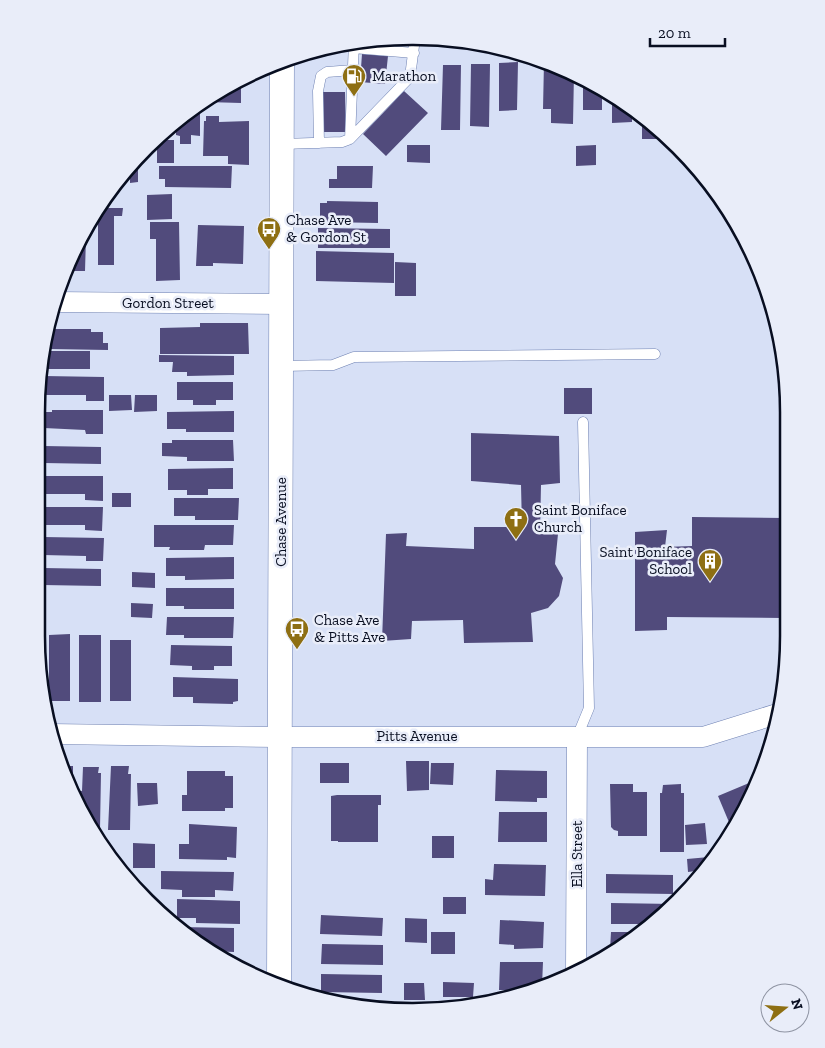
<svg xmlns="http://www.w3.org/2000/svg" width="825" height="1048" font-family="'Zilla Slab',serif">
  <rect width="100%" height="100%" fill="#d7e0f6"/>
  <path fill="#514b7c" d="M362,54L388,56L385,84L360,82Z
    M518,62L517,110L499,111V63Z
    M544,62L574,73L573,124L551,123V109H543Z
    M471,64H490L489,127L470,126Z
    M443,65H461L460,130H441Z
    M583,78L602,90V110H583Z
    M241,79V103L207,102V99L224,87Z
    M404,91L428,113L386,156L363,134Z
    M320,92H345L346,132H320Z
    M612,95L632,108V122L612,123Z
    M200,104V136L191,135V144H180V136L176,135V121Z
    M642,114L660,132V139H642Z
    M206,116H219V122L249,121V165L228,164V156H203L204,121H206Z
    M157,140H174V163H157Z
    M407,145H430V163L407,162Z
    M596,145V165L576,166V146Z
    M159,166H232L231,188L165,187V179H159Z
    M337,166H373L372,188H329V179H337Z
    M130,169H138V182L130,183Z
    M172,194V219L147,220V195Z
    M327,201L378,202V223L327,222V220H320V203H327Z
    M101,208H123L122,216H114V265H98V223H93Z
    M150,222H179L180,280L156,281V239H150Z
    M198,225L244,226L243,264L213,263V266H196Z
    M318,228L390,229V248H318Z
    M86,237L85,271H67Z
    M316,251L394,253V283L316,281Z
    M395,262L416,263V296H395Z
    M200,323H248L249,354H160V328L200,327Z
    M50,329H91V332H103V343H108V350L50,349Z
    M44,351H90V369H43Z
    M159,355L234,356V375L187,376V372H172L173,362H159Z
    M44,376L104,377V401H86V395H44Z
    M177,382H233V400H216V405H193V400H177Z
    M564,388H592V414H564Z
    M109,395H131L132,410L109,411Z
    M135,395H157V411L134,412Z
    M52,410H103V434H86L85,430L44,428L45,412H52Z
    M234,411V432H186V429H167V412Z
    M471,433L559,436L560,483L541,485L540,534H558L555,564L563,578L559,596L548,608L531,613L533,642L464,643L463,620L412,621L411,639L382,641L386,534L407,533L406,546L474,549V527H522L521,485L471,481Z
    M172,440H233L234,461H187V457L162,456V443H172Z
    M44,446L101,447V464L44,463Z
    M233,468V489H208V495H187V490H168V469Z
    M43,476H103V501L85,500V494H43Z
    M112,493H131V507H112Z
    M174,498H239L238,520H195V516H174Z
    M43,507H103L102,531L85,530V525H43Z
    M692,517L785,518L783,618L667,617V630L635,631V532L667,530L665,547L692,546Z
    M154,525H234L233,545H205L204,550H169L170,547H154Z
    M43,537L104,538L103,561H86V556L43,555Z
    M234,557V579L185,580V576H166V558Z
    M43,568L101,569V586L43,585Z
    M132,572L155,573V588L132,587Z
    M166,588H234V609H184V606H166Z
    M131,603L153,604L152,618L131,617Z
    M167,617H234L233,638H184V635H166Z
    M70,634V701H49V635Z
    M79,635H101V702H79Z
    M110,640H131V701H110Z
    M171,645L232,646V666H214V670H192V666L170,665Z
    M173,677L238,679V701L233,702V704L193,703V697H173Z
    M406,761H429V790L407,791Z
    M320,763H349V783H320Z
    M431,763H454L453,785L430,784Z
    M63,766H73V790Z
    M111,766H129L128,774H131L130,830H108Z
    M83,767H99L98,773H101L100,829H91L87,824L79,806V791H82Z
    M496,770L547,771V798H537V802L495,801Z
    M187,771H225V776H233V808H225V811H182V795H187Z
    M761,778L736,825L731,827L718,796Z
    M137,783H157L158,804L138,806Z
    M610,784H633V792H647V836H618V831L614,830L611,827Z
    M681,784V793H684V852H660V793H662L663,785Z
    M337,795H381V805H378V842H338V841H331V796Z
    M499,812H547V842H498Z
    M705,823L707,844L686,845L685,825Z
    M189,824L237,827L236,858L227,857V860L179,859V844H189Z
    M432,836H454V858H432Z
    M133,843L155,844V868H133Z
    M709,857V863L703,870L688,872L687,859Z
    M494,864L546,865L545,896L485,895V879L493,880Z
    M161,871L234,872L233,891L215,890V897H182V890L161,889Z
    M606,874L673,875V894L606,893Z
    M443,897H466V914H443Z
    M177,899L240,901V924L196,923V918H177Z
    M611,903L674,904L661,918L653,924H611Z
    M321,915L383,918L382,936L320,934Z
    M405,918L427,919V943L405,942Z
    M500,920L544,922L543,948L514,949V945L499,944Z
    M180,927L234,928V952L211,951Z
    M431,932H455V954H431Z
    M611,932H641L616,950H610Z
    M322,944L383,945V965L321,964Z
    M500,962H543L542,986L531,990H499Z
    M321,974L382,975V993L321,992Z
    M443,982L474,983L473,997H443Z
    M404,983H424L425,1000H404Z
    M491,996H499L498,1000L491,1001Z
    M350,1002L369,1003V1006L350,1004Z"/>
  <g fill="none" stroke-linecap="round" stroke-linejoin="round">
    <g stroke="#6e80b2" stroke-width="11">
      <path id="service" d="M353,48L414,53
        M350,139L354,42
        M319,143L318,91L321,76L327,72L353,70
        M283,144L342,142L350,139L410,77L415,38
        M282,366L333,365L354,357L655,354
        M577,737L589,708L583,422"/>
    </g>
    <g stroke="#6e80b2" stroke-width="21">
      <path id="minor" d="M54,302L282,304
        M50,734L280,737H703L780,713
        M576,971L577,737"/>
    </g>
    <g stroke="#6e80b2" stroke-width="25">
      <path id="tertiary" d="M279,984L282,60"/>
    </g>
    <use href="#service" stroke="#fff" stroke-width="10"/>
    <use href="#minor" stroke="#fff" stroke-width="20"/>
    <use href="#tertiary" stroke="#fff" stroke-width="24"/>
  </g>
  <defs>
    <g id="fuel-pin" transform="scale(1.25)"><path d="M0 17L-7.5 6A9.5 9.5 0 1 1 7.5 6Z" fill="#8e6f13" stroke="#e9edf9"/><path d="M-5.5-6h7V0h2V4h1.3V-2.5L3-4.5l.8-.8L6-3V5H2.5V1h-1V6h-7ZM-4.2-4.7v3.2H.2V-4.7Z" fill="#fff"/></g>
    <g id="bus-pin" transform="scale(1.25)"><path d="M0 17L-7.5 6A9.5 9.5 0 1 1 7.5 6Z" fill="#8e6f13" stroke="#e9edf9"/><path d="M-5-6H5V4H4V6H2V4H-2V6H-4V4H-5ZM-3.5-4V0h7V-4ZM-3.5 1.2v1.5H-2V1.2ZM2 1.2v1.5H3.5V1.2Z" fill="#fff"/></g>
    <g id="church-pin" transform="scale(1.25)"><path d="M0 17L-7.5 6A9.5 9.5 0 1 1 7.5 6Z" fill="#8e6f13" stroke="#e9edf9"/><path d="M-1.2-6h2.4v3.5h3.3v2.4h-3.3V6h-2.4V-.1h-3.3v-2.4h3.3Z" fill="#fff"/></g>
    <g id="building-pin" transform="scale(1.25)"><path d="M0 17L-7.5 6A9.5 9.5 0 1 1 7.5 6Z" fill="#8e6f13" stroke="#e9edf9"/><path d="M-4-6H4V6H1V3H-1V6H-4ZM-2.5-4.3h1.7v1.8h-1.7ZM.8-4.3h1.7v1.8H.8ZM-2.5-1h1.7V.8h-1.7ZM.8-1h1.7V.8H.8Z" fill="#fff"/></g>
  </defs>
  <g fill-rule="evenodd">
    <use href="#fuel-pin" x="354" y="76"/>
    <use href="#bus-pin" x="269" y="229"/>
    <use href="#church-pin" x="516" y="519"/>
    <use href="#building-pin" x="710" y="561"/>
    <use href="#bus-pin" x="297" y="629"/>
  </g>
  <g text-anchor="middle" dominant-baseline="central" stroke-width="5" stroke-linejoin="round" paint-order="stroke">
    <g font-size="15" fill="#080e21" stroke="#e9edf9" text-anchor="start">
      <text x="372" y="76">Marathon</text>
      <text x="286" y="220">Chase Ave<tspan x="286" dy="17">&amp; Gordon St</tspan></text>
      <text x="534" y="510">Saint Boniface<tspan x="534" dy="17">Church</tspan></text>
      <text x="692" y="552" text-anchor="end">Saint Boniface<tspan x="692" dy="17">School</tspan></text>
      <text x="314" y="620">Chase Ave<tspan x="314" dy="17">&amp; Pitts Ave</tspan></text>
    </g>
    <g font-size="15" fill="#080e21" stroke="#e9edf9">
      <text x="168" y="303">Gordon Street</text>
      <text transform="translate(281 522) rotate(-90)">Chase Avenue</text>
      <text x="417" y="736">Pitts Avenue</text>
      <text transform="translate(577 854) rotate(-90)">Ella Street</text>
    </g>
  </g>
  <path d="M0 0H825V1048H0ZM412 45H413A367 367 0 0 1 780 412V636A367 367 0 0 1 413 1003H412A367 367 0 0 1 45 636V412A367 367 0 0 1 412 45Z" fill="#e9edf9" fill-rule="evenodd"/>
  <path fill="none" stroke="#080e21" stroke-width="2.5" d="M412 45H413A367 367 0 0 1 780 412V636A367 367 0 0 1 413 1003H412A367 367 0 0 1 45 636V412A367 367 0 0 1 412 45Z"/>
  <g transform="translate(785 1008) rotate(73)"><circle r="24" fill="#e9edf9" stroke="#8f94a3"/>
  <path d="M0-4L9 19L0 12L-9 19Z" fill="#8e6f13"/>
  <text y="-8" font-size="14" font-weight="bold" text-anchor="middle" fill="#080e21">N</text>
  </g>
  <path d="M650 38v8h75v-8" fill="none" stroke="#080e21" stroke-width="2.5"/>
  <text x="658" y="38" font-size="15" fill="#080e21" stroke="#e9edf9" stroke-width="4" paint-order="stroke">20 m</text>
</svg>
